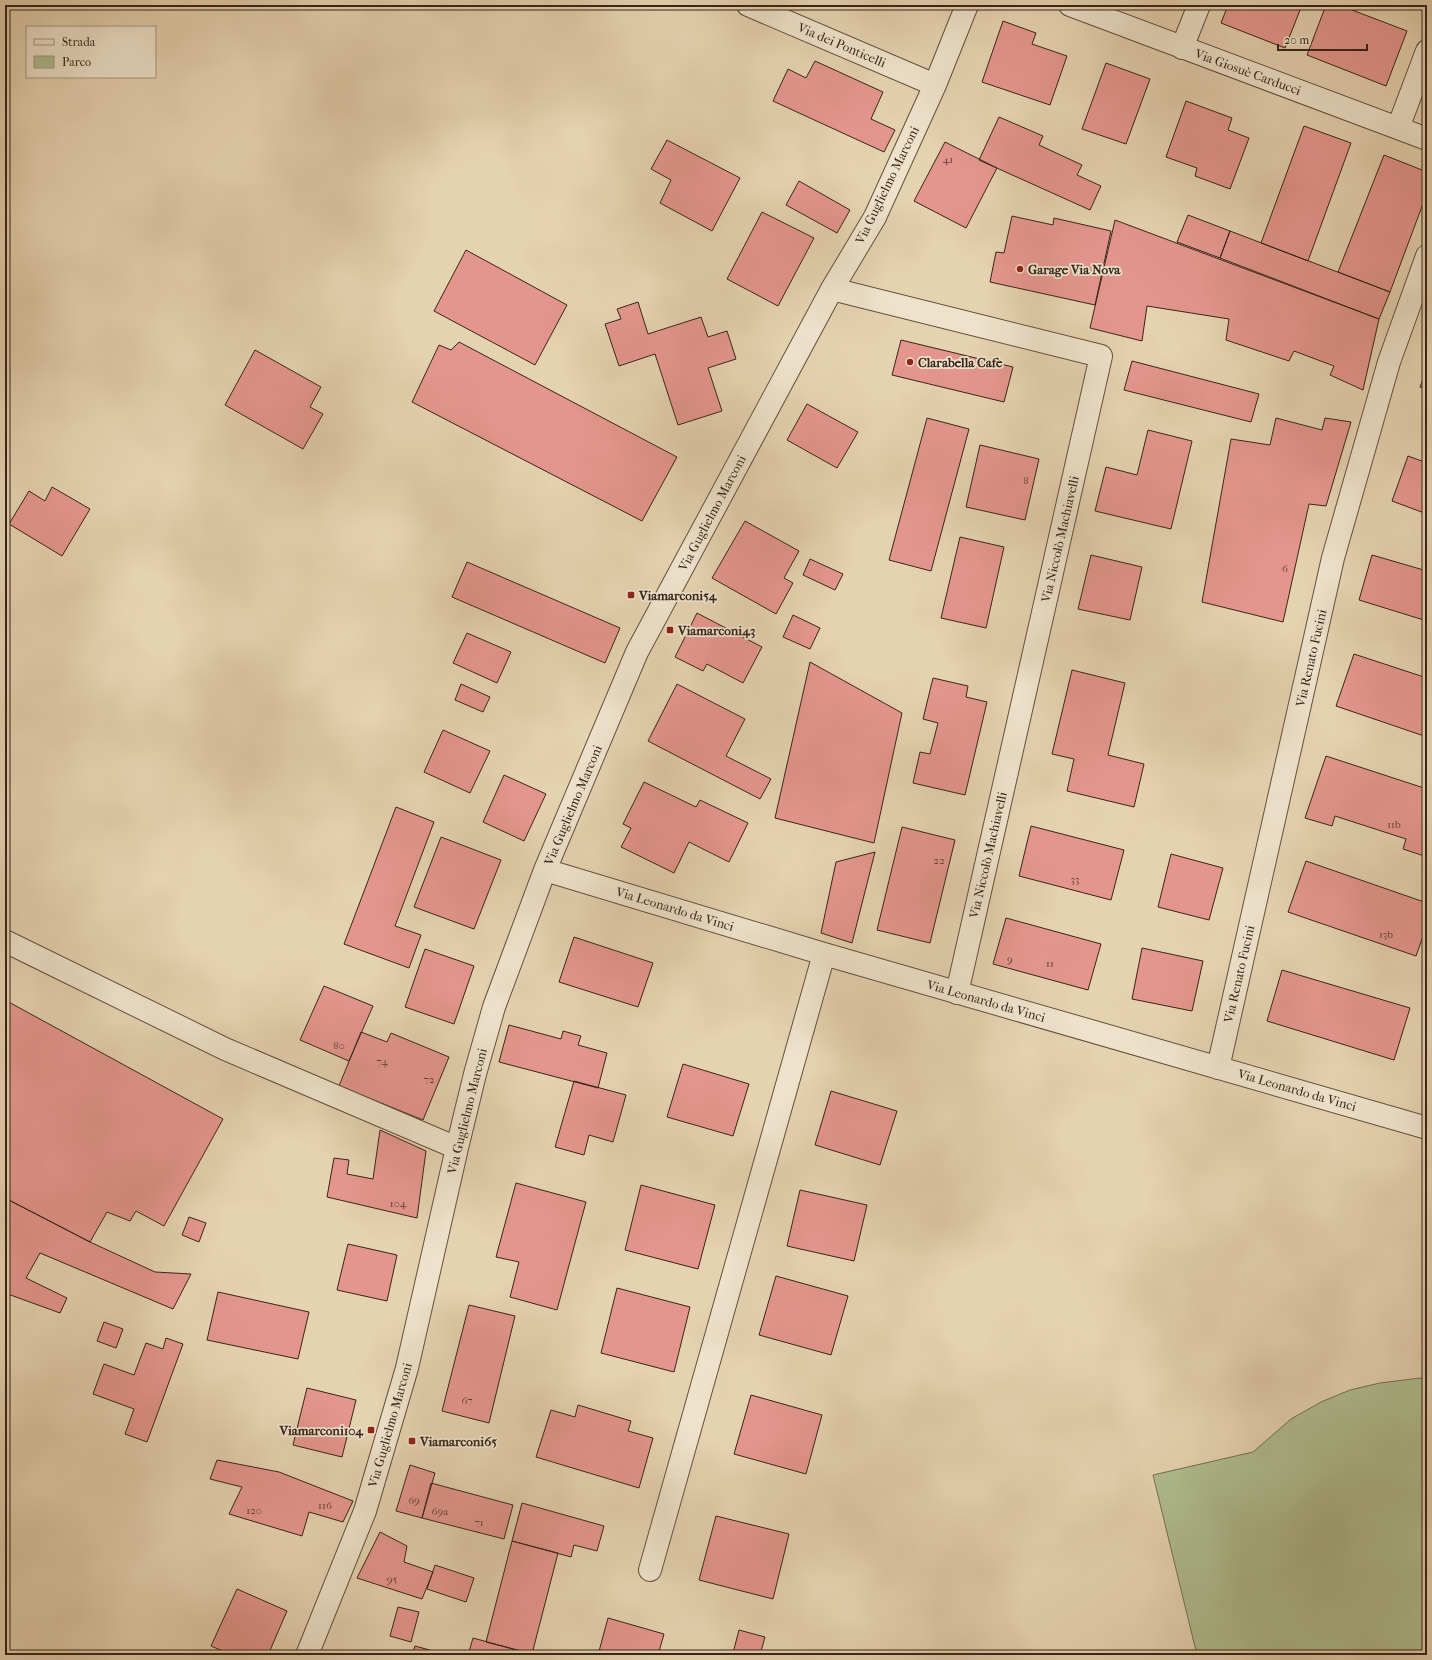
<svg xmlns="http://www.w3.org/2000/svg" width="1432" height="1660" font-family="'IM FELL French Canon',serif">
  <rect width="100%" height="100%" fill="#e5d2af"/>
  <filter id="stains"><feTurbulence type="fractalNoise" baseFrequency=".005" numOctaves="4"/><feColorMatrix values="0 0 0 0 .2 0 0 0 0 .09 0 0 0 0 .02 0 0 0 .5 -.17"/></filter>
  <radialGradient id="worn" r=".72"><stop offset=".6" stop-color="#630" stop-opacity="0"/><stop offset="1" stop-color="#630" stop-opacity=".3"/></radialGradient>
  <path fill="#afbd8f" stroke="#747054" d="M1420,1378L1427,1379V1655H1197L1153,1475L1253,1452L1291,1419L1321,1402L1350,1390L1380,1383Z"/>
  <path fill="#e4968e" stroke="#38241a" d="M1228,5H1302L1285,48L1221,23Z
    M1326,5H1339L1407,31L1386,86L1307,55Z
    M1003,21L1036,33L1032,44L1067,56L1050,105L982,82Z
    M815,61L883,92L871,119L895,130L884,152L773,101L788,69L806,78Z
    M1106,63L1150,79L1126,144L1082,129Z
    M1186,101L1232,118L1228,130L1249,138L1230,189L1195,176L1197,168L1166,157Z
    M999,117L1043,136L1039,145L1082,165L1077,175L1101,186L1090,210L979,160Z
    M1304,126L1351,143L1308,261L1261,243Z
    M667,140L740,178L712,231L660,203L671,180L651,169Z
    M945,142L997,168L966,228L914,201Z
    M1384,155L1427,172V193L1390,292L1338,272Z
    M799,181L850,210L837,233L786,205Z
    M762,212L814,238L778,306L727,279Z
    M1188,215L1230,231L1220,258L1177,242Z
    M1012,216L1053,225L1054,218L1111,231L1095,305L990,282L996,252L1004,253Z
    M1115,220L1379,319L1363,390L1330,375L1334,366L1294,351L1289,361L1226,340L1229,319L1147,306L1142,341L1090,328Z
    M1230,231L1390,292L1379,319L1220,258Z
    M466,250L567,305L535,365L434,311Z
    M638,302L648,334L701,317L708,337L727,331L736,359L708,368L722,411L678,425L655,354L619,366L605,324L621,319L617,309Z
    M901,340L1013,367L1004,402L892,375Z
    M459,342L677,457L642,521L412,402L439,345L451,350Z
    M255,350L321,387L310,407L323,414L303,449L225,405Z
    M1132,361L1259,394L1251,422L1124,390Z
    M1427,369V389L1420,387Z
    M807,404L858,432L837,468L787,440Z
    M927,418L969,429L931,571L889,560Z
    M1276,418L1322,430L1325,418L1351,422L1326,506L1309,504L1283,622L1202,602L1231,439L1270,445Z
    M1148,430L1192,441L1171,529L1095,511L1106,467L1137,475Z
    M980,445L1039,459L1025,520L966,507Z
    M1408,456L1427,463V514L1392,501Z
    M52,487L90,509L62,556L9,524L29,491L45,501Z
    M745,521L799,551L784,578L793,583L776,614L712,578Z
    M960,537L1004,547L986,628L941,618Z
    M1091,555L1142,567L1130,620L1078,609Z
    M1372,555L1427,571V621L1359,600Z
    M810,559L843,574L835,590L803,575Z
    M467,562L620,628L605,663L452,597Z
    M697,613L762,647L743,683L707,664L703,671L675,657Z
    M793,615L820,628L810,649L783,637Z
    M467,633L511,652L497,683L453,663Z
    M1354,654L1427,678V737L1336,706Z
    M810,662L902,713L874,843L775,818Z
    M1072,670L1125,683L1108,755L1144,764L1134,807L1067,791L1074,759L1052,754Z
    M933,678L968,686L966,697L987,702L965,795L913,783L920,752L930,754L938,723L923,719Z
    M461,684L490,697L483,712L455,700Z
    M677,684L745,719L726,756L771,779L760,799L648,741Z
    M443,730L490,751L470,793L424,772Z
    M1326,756L1427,789V857L1403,849L1406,839L1335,816L1332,826L1305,818Z
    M504,775L546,794L524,841L483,822Z
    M644,782L696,807L700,800L748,823L729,862L689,842L674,873L621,847L631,828L623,824Z
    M396,807L434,822L395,926L421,935L409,968L344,944Z
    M1031,826L1124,850L1111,900L1019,876Z
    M902,827L955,840L930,943L877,930Z
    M441,837L501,860L474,929L414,907Z
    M875,852L852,943L821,933L836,862Z
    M1171,854L1223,868L1209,920L1158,907Z
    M1306,861L1427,903V925L1416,956L1288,912Z
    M1006,918L1101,944L1088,990L993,964Z
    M574,937L653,963L638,1007L559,982Z
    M1142,948L1203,961L1192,1011L1132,999Z
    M425,949L474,966L454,1024L405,1007Z
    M1282,970L1410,1008L1394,1060L1267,1021Z
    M324,986L373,1006L349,1061L300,1040Z
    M5,1000L223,1119L164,1226L136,1211L130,1221L107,1212L90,1242L5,1198Z
    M509,1025L561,1039L563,1031L581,1036L578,1045L607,1053L598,1088L499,1062Z
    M361,1032L387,1042L391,1033L449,1057L423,1120L339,1086Z
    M683,1064L749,1084L733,1136L667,1117Z
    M574,1081L626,1095L613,1142L589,1135L584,1155L555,1147Z
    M831,1091L897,1111L880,1165L815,1145Z
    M380,1130L426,1151L417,1218L327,1197L334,1158L349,1160L347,1174L373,1179Z
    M516,1183L586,1202L557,1310L510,1297L519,1262L496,1257Z
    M641,1185L715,1205L698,1269L625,1250Z
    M800,1190L867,1205L854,1261L787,1246Z
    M5,1198L90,1242L155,1272L191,1274L173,1309L40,1253L26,1278L67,1298L60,1313L5,1293Z
    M189,1217L206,1223L199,1242L182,1235Z
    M348,1244L397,1255L387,1301L337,1290Z
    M776,1276L848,1296L831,1355L759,1335Z
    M617,1288L690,1307L674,1372L601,1353Z
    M218,1292L309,1312L298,1359L207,1340Z
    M469,1305L515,1316L489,1423L442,1411Z
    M104,1322L123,1329L116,1348L97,1341Z
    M166,1338L183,1344L147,1442L125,1434L134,1409L93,1394L104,1364L134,1375L146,1343L163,1349Z
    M307,1388L356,1400L342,1457L293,1445Z
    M751,1395L822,1415L806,1474L734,1454Z
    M578,1405L631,1421L628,1431L653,1438L639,1488L536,1457L551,1410L575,1417Z
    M217,1460L279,1472L353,1501L343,1522L309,1512L302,1536L229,1514L242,1487L210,1479Z
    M410,1465L435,1473L422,1518L396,1511Z
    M431,1483L513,1505L504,1539L422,1518Z
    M522,1503L604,1526L597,1551L574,1545L571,1557L512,1541Z
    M716,1516L789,1534L773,1599L699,1580Z
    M380,1532L407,1546L404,1562L433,1572L422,1599L357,1578Z
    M512,1541L558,1553L532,1654L486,1642Z
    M435,1565L474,1578L466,1602L427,1589Z
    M237,1589L287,1611L268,1655H232L211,1646Z
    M398,1607L419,1612L411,1642L390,1636Z
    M608,1618L664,1634L658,1655H598Z
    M739,1630L765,1637L760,1655H729L730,1653H733Z
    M473,1638L532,1654L536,1655H468Z
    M415,1646L448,1655H412Z"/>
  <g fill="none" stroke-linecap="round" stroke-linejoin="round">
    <g stroke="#63503f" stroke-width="24">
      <path id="street" d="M748,5L935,85
        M1070,5L1427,139
        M1182,48L1199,5
        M1398,128L1427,51
        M832,289L1101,356L957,993
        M545,870L824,954L1427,1128
        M5,941L225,1049L457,1148
        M1218,1068L1333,558L1389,362L1427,256
        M650,1570L824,954
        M307,1655L365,1511L407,1368L457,1148L475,1074L494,1007L545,870L637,652L832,289L875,217L935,85L967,5"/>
    </g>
    <use href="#street" stroke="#eee2cb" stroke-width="22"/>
  </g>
  <g fill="#8f2418" stroke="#eee2cb" stroke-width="1.5">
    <circle cx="1020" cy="269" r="4"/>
    <circle cx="910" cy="362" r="4"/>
    <rect x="627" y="591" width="8" height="8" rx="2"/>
    <rect x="666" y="626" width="8" height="8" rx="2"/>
    <rect x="367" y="1426" width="8" height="8" rx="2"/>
    <rect x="408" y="1437" width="8" height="8" rx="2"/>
  </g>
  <g text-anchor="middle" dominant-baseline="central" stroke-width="3.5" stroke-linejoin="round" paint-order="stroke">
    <g font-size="11" fill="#634037">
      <text x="948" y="159">41</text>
      <text x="1026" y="480">8</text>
      <text x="1285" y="568">6</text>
      <text x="1394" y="824">11b</text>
      <text x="939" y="860">22</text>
      <text x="1075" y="879">33</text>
      <text x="1386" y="934">13b</text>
      <text x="1010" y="959">9</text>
      <text x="1050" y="963">11</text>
      <text x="339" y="1045">80</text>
      <text x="382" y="1061">74</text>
      <text x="429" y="1079">72</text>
      <text x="398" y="1203">104</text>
      <text x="467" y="1400">67</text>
      <text x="414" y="1500">69</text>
      <text x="325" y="1505">116</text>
      <text x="254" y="1510">120</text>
      <text x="440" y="1511">69a</text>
      <text x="479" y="1522">71</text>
      <text x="392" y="1579">95</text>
    </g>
    <g font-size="13" fill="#38241a" stroke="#eee2cb">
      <text transform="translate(842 45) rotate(23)">Via dei Ponticelli</text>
      <text transform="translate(1248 72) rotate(20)">Via Giosuè Carducci</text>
      <text transform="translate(887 185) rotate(-64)">Via Guglielmo Marconi</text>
      <text transform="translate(712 513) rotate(-62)">Via Guglielmo Marconi</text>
      <text transform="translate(1060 539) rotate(-77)">Via Niccolò Machiavelli</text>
      <text transform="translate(1311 658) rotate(-77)">Via Renato Fucini</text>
      <text transform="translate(573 805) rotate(-67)">Via Guglielmo Marconi</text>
      <text transform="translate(988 855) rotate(-77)">Via Niccolò Machiavelli</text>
      <text transform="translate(675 909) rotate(17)">Via Leonardo da Vinci</text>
      <text transform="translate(1239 974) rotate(-77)">Via Renato Fucini</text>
      <text transform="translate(986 1001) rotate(16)">Via Leonardo da Vinci</text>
      <text transform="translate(1297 1090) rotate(16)">Via Leonardo da Vinci</text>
      <text transform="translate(467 1111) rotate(-76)">Via Guglielmo Marconi</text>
      <text transform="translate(390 1425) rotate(-74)">Via Guglielmo Marconi</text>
    </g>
    <g font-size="13" font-weight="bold" fill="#38241a" stroke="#eee2cb" text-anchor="start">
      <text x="1028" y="269">Garage Via Nova</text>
      <text x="918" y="362">Clarabella Cafe</text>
      <text x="639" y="595">Viamarconi54</text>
      <text x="678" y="630">Viamarconi43</text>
      <text x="363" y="1430" text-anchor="end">Viamarconi104</text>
      <text x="420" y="1441">Viamarconi65</text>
    </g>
  </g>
  <rect width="1432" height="1660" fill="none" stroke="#e5d2af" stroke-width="20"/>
  <rect x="6" y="6" width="1420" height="1648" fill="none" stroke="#38241a" stroke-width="2"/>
  <rect x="10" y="10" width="1412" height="1640" fill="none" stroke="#38241a"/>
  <rect x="26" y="26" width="130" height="52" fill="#eee2cb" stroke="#a59684"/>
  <rect x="34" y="39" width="20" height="6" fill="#eee2cb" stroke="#a59684"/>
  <text x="62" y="46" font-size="12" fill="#38241a">Strada</text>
  <rect x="34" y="56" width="20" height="12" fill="#afbd8f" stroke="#a59684"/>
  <text x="62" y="66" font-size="12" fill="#38241a">Parco</text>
  <path d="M1278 44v6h89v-6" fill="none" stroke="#38241a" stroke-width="2"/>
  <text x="1284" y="44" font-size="12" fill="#38241a" stroke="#eee2cb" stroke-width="3" paint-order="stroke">20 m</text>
  <rect width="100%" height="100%" filter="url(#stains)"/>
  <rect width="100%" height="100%" fill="url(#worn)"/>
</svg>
